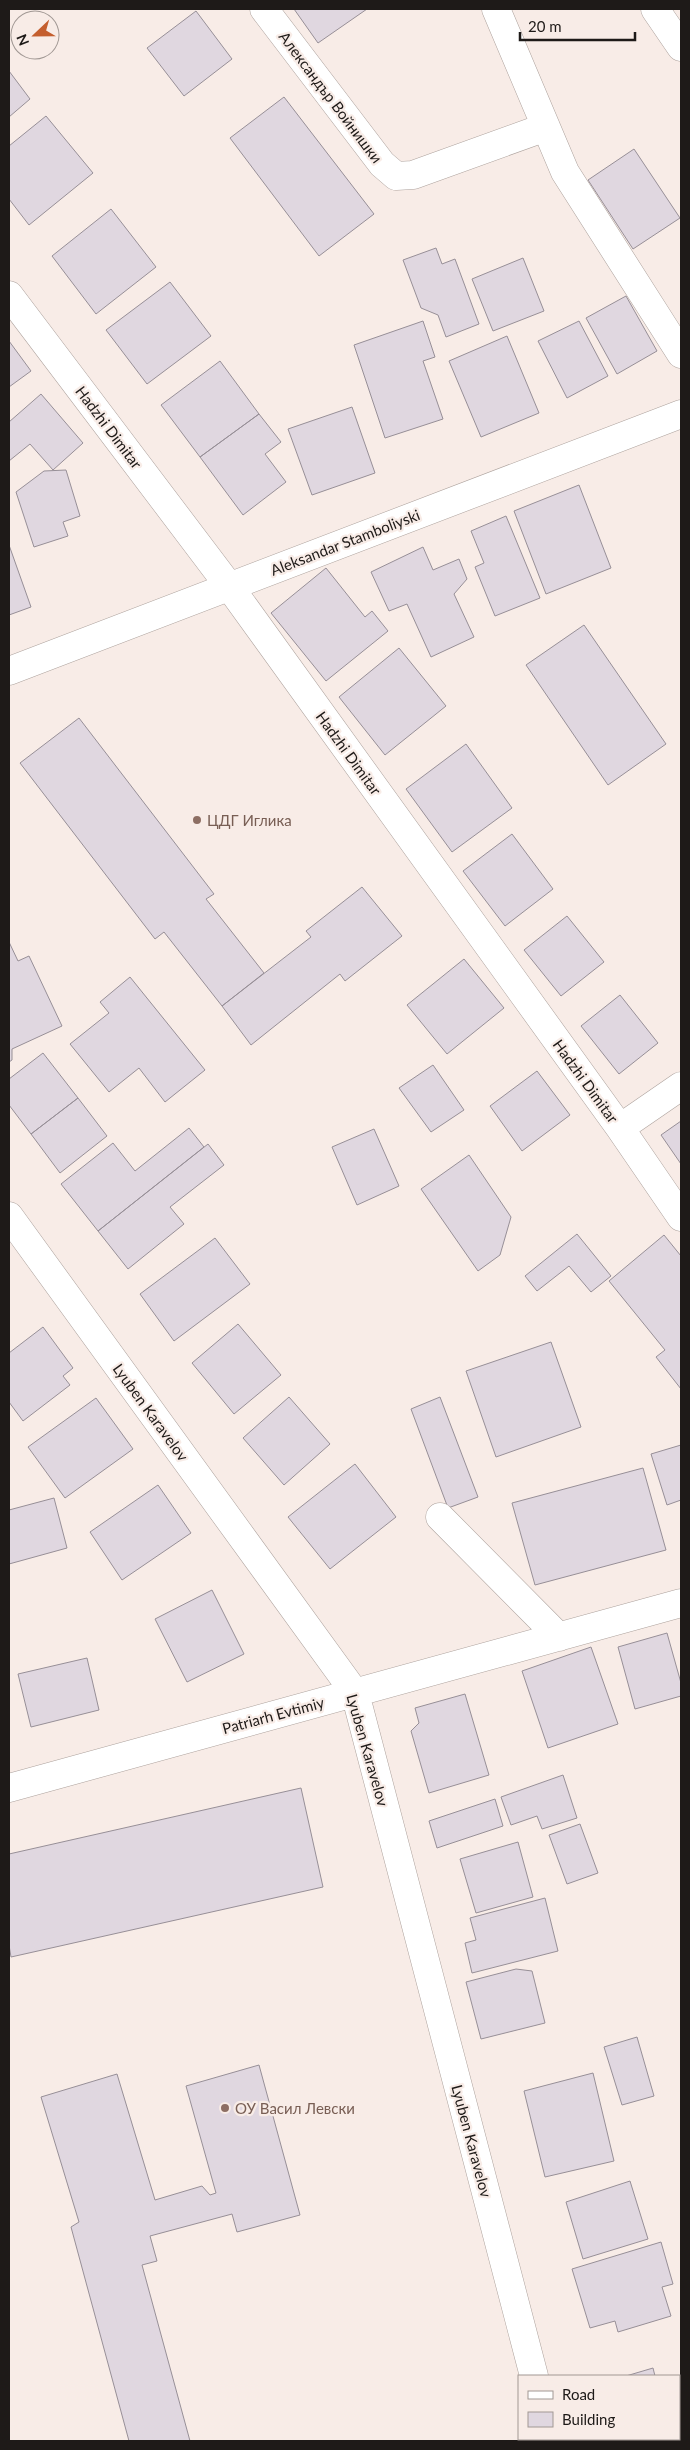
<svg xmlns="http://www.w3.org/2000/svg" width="690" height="2450" font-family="Lato,sans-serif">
  <rect width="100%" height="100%" fill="#f8ece7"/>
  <path fill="#e0d7e0" stroke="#978f97" d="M294,9H367L318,43Z
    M196,11L232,59L184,96L147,48Z
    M9,71L30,99L9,117Z
    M284,97L374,214L319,256L230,138Z
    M46,116L93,173L29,225L9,199V146Z
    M634,149L680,218L633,249L588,180Z
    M111,209L156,267L96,314L52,256Z
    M436,248L442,264L455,259L479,324L446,337L438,315L421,308L403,260Z
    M523,258L544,311L493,331L472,279Z
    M170,282L211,336L147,384L106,330Z
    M626,296L657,351L617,374L586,318Z
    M423,321L435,357L423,361L443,419L385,438L354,345Z
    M579,321L608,376L567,398L538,341Z
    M507,336L539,413L481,437L449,361Z
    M9,341L31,371L9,387Z
    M220,361L259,414L200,457L161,405Z
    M41,394L83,443L53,470L30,444L9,461V422Z
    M352,407L375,473L312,495L288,429Z
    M259,414L281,442L265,454L286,482L243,515L200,457Z
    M66,470L80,516L63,522L68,536L34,547L16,492L44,471Z
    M579,485L611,568L546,594L514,511Z
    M506,516L540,598L495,616L475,567L484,563L471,531Z
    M9,545L31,607L9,615Z
    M423,547L433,570L459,559L467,579L454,594L474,637L431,657L407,604L389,611L371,572Z
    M326,568L365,617L372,611L388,631L326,681L271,613Z
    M584,625L666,744L608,785L526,665Z
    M399,648L446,706L385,755L339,697Z
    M79,718L214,894L206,899L264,973L222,1006L164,932L155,939L20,763Z
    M466,744L512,808L452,852L406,789Z
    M512,834L553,889L505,926L463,871Z
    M362,887L402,936L345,981L340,974L251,1045L222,1006L311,937L306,931Z
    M567,916L604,962L561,996L524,950Z
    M9,942L18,961L29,956L62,1026L12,1049V1060L9,1062Z
    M464,959L504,1008L447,1054L407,1005Z
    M130,977L205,1070L165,1102L139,1068L109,1092L70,1044L109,1013L100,1002Z
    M620,995L658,1043L619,1074L581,1026Z
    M43,1053L78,1098L31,1134L9,1105V1079Z
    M433,1065L464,1110L431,1132L399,1088Z
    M537,1071L570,1115L522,1151L490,1106Z
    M78,1098L107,1136L60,1173L31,1134Z
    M681,1121V1164L661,1135Z
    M189,1128L204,1147L98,1231L61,1184L113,1143L135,1171Z
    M374,1129L399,1186L357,1205L332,1147Z
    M208,1144L224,1165L170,1207L184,1224L128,1269L98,1231Z
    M469,1155L511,1217L500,1255L478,1271L421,1189Z
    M577,1234L611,1276L591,1292L569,1266L537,1291L525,1276Z
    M664,1235L681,1256V1389L656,1357L665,1350L609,1281Z
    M215,1238L250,1284L174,1341L140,1294Z
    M238,1324L281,1375L234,1414L192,1363Z
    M43,1327L73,1368L63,1376L70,1385L23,1421L9,1402V1353Z
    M551,1342L581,1427L496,1457L466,1371Z
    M289,1397L330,1444L284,1485L243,1438Z
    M440,1397L478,1497L448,1508L411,1409Z
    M96,1398L133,1449L65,1498L28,1447Z
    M681,1445V1500L667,1505L651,1454Z
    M355,1464L396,1517L330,1569L288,1517Z
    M643,1468L666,1550L535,1585L512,1503Z
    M158,1485L191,1533L122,1580L90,1532Z
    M54,1498L67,1548L9,1564V1510Z
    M212,1590L244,1654L187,1682L155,1619Z
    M667,1633L681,1683V1696L635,1709L618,1647Z
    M591,1647L618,1724L548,1748L522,1671Z
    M87,1658L99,1710L31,1727L18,1674Z
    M465,1694L489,1775L429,1793L411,1731L419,1723L415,1708Z
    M563,1775L577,1818L542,1829L537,1816L511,1825L501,1797Z
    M301,1788L323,1887L11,1957L9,1945V1854Z
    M495,1799L503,1826L437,1848L429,1821Z
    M580,1824L598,1873L567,1884L549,1835Z
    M518,1842L533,1897L476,1913L460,1859Z
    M545,1898L558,1951L472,1973L465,1943L476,1940L470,1918Z
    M516,1969L532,1971L545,2023L481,2039L466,1982Z
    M637,2037L654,2096L622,2105L604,2047Z
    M259,2065L300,2215L237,2232L232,2214L150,2236L157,2261L142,2265L190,2441H129L71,2227L79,2222L41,2097L117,2074L155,2200L202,2186L210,2195L216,2193L186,2086Z
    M593,2073L614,2161L545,2177L524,2091Z
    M630,2181L648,2239L583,2259L566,2202Z
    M661,2242L673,2284L662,2287L671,2316L618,2332L615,2321L590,2328L572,2269Z
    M653,2368L655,2376H626Z
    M591,2439H674L675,2441H592Z"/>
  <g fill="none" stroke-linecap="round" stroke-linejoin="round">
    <g stroke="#ada29d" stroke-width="29">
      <path id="minor" d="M264,9L382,164L396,176L413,175L546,127
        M496,9L565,172L681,354
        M655,9L681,47
        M9,295L229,586L620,1128L681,1217
        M9,671L681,414
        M620,1128L681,1086
        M9,1216L355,1693L534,2376
        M440,1517L559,1637
        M9,1788L681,1603
        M551,2439V2441"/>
    </g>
    <use href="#minor" stroke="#fff" stroke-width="28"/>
  </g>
  <g fill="#8d6e63" stroke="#f8ece7" stroke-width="2">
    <circle cx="197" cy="820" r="5"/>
    <circle cx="225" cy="2108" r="5"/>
  </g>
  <g text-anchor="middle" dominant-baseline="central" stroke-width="4.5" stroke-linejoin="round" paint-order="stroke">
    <g font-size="15" fill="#1e1a18" stroke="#f8ece7">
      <text transform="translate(331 97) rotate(53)">Александър Войнишки</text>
      <text transform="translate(109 427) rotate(53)">Hadzhi Dimitar</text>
      <text transform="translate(345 542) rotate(-21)">Aleksandar Stamboliyski</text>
      <text transform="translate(349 753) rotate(54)">Hadzhi Dimitar</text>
      <text transform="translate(586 1081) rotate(54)">Hadzhi Dimitar</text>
      <text transform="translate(151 1412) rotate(54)">Lyuben Karavelov</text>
      <text transform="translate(273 1715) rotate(-15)">Patriarh Evtimiy</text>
      <text transform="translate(368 1750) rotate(74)">Lyuben Karavelov</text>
      <text transform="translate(472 2141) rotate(75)">Lyuben Karavelov</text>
    </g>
    <g font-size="15" fill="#785e54" stroke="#f8ece7" text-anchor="start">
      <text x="207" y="820">ЦДГ Иглика</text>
      <text x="235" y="2108">ОУ Васил Левски</text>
    </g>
  </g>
  <rect width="690" height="2450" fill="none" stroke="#1e1a18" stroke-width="20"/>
  <rect x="518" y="2375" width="162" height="65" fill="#f8ece7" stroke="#a19894"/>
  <rect x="528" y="2391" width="25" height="8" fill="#ffffff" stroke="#a19894"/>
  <text x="562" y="2400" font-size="15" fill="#1e1a18">Road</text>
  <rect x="528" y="2412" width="25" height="15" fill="#e0d7e0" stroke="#a19894"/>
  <text x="562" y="2425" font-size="15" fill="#1e1a18">Building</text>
  <g transform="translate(35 35) rotate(248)"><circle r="24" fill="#f8ece7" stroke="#a19894"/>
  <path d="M0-4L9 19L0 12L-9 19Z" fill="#c45e2e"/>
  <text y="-8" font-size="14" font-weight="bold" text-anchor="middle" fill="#1e1a18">N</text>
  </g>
  <path d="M520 32v8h115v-8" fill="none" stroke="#1e1a18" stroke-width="2.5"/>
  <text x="528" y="32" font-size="15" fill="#1e1a18" stroke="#f8ece7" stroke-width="4" paint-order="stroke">20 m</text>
</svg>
